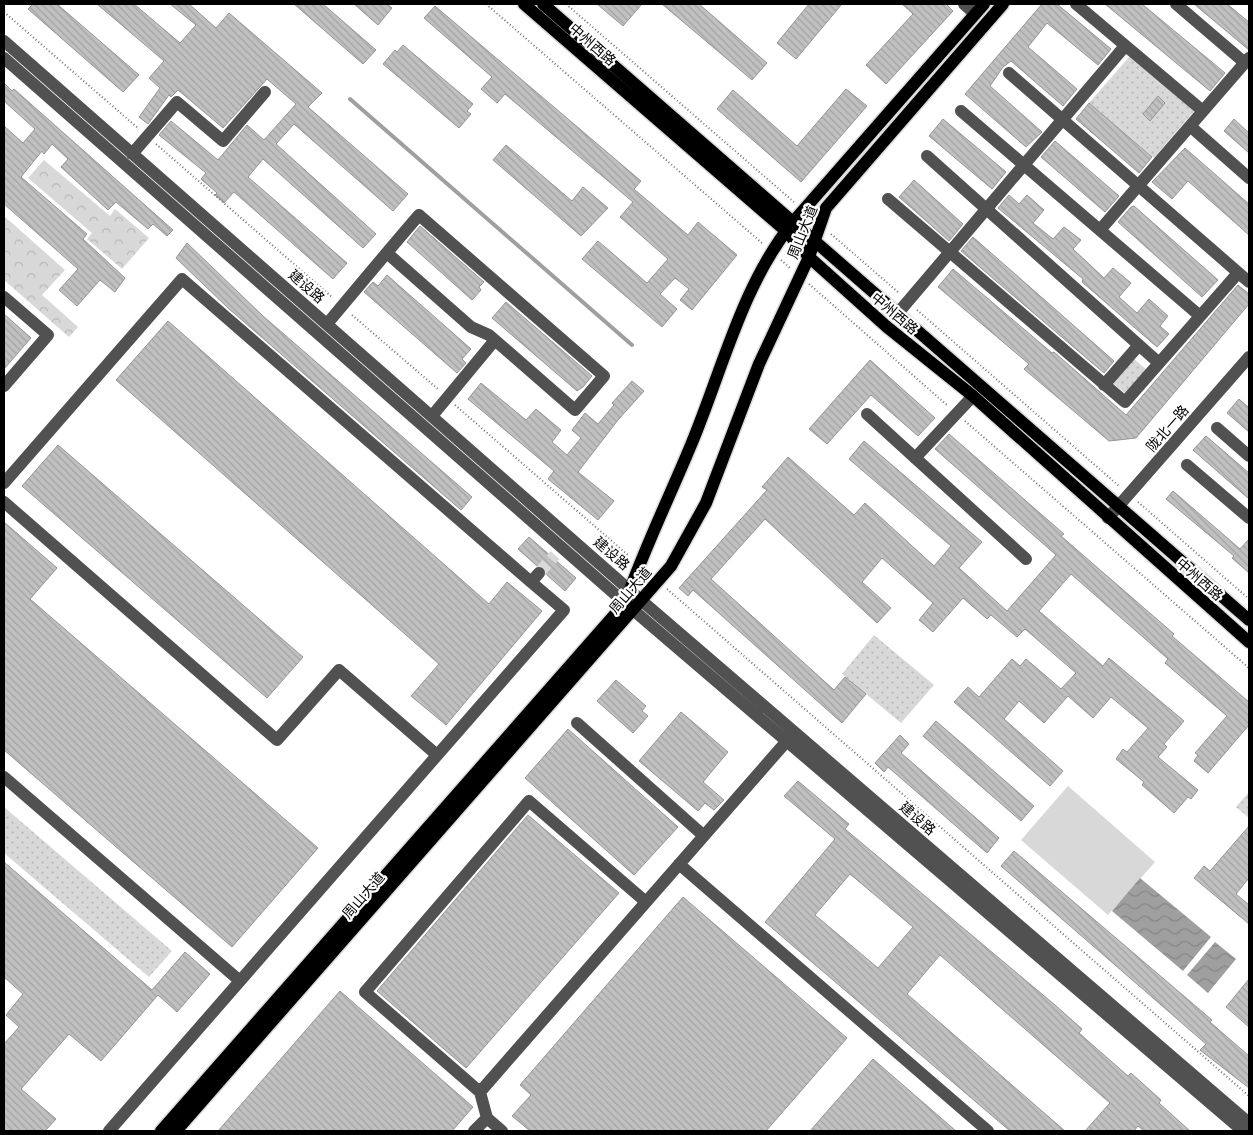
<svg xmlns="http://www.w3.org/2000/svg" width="1253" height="1135" font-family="'Open Sans','Noto Sans SC',sans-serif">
  <defs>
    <pattern id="grass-dots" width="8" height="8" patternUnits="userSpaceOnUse" patternTransform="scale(1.25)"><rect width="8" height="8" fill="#d8d8d8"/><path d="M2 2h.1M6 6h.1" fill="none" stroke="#b8b8b8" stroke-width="1.8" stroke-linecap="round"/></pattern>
    <pattern id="forest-crowns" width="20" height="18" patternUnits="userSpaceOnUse" patternTransform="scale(1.25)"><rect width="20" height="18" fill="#d8d8d8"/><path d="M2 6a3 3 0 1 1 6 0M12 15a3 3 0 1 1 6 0" fill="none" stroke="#b8b8b8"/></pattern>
    <pattern id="water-waves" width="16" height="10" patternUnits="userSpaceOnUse" patternTransform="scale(1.25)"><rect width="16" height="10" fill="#9f9f9f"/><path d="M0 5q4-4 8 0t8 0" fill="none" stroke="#878787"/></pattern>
    <pattern id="building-back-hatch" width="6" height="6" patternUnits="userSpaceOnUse" patternTransform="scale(1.25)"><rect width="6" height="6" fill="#c0c0c0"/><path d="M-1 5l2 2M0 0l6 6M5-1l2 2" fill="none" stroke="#a3a3a3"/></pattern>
  </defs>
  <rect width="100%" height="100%" fill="#fff"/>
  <path fill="url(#grass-dots)" d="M1130,56L1194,111L1154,158L1089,103Z
    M1134,359L1147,370L1126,394L1113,383Z
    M874,635L934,685L901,723L842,674Z
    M1249,792V818L1236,807Z
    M4,807L172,951L149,977L4,853Z"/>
  <path fill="url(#forest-crowns)" d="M44,160L110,216L115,209L149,238L122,269L87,239L92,233L28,178Z
    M4,216L65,270L42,295L78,327L69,337L4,280Z"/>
  <path fill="#d8d8d8" d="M1068,786L1155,862L1108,915L1021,840Z"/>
  <path fill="url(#water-waves)" d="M1140,878L1211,937L1183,971L1112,911Z
    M1215,942L1236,959L1208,993L1187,975Z"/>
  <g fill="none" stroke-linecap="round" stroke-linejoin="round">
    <path stroke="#9f9f9f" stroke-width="4" d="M350,99L632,345"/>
  </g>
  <path fill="url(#building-back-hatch)" stroke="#959595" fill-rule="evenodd" d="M33,4H57L139,75L123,92L28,9Z
    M97,4H134L180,43L196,25L170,4H189L216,28L229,13L322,93L308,107L408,194L393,211L294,124L276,144L376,234L363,248L263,159L248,177L347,263L333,279L234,192L224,203L215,195L217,193L201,179L206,173L159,135L171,121L218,160L247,125L264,140L296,104L267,79L223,128L178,90L171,97L169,95L148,124L139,117L160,88L149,78L164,61Z
    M294,4H323L376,50L363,64Z
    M354,4H387L392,8L378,25Z
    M597,4H642L623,26Z
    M662,4H699L767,63L752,80Z
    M809,4H842L796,59L777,43Z
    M902,4H946L953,11L886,84L866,65L913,14Z
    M1042,4H1057L1111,49L1098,65L1047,23L1028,47L1077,89L1063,106L1011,61L1003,67L990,86L1042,132L1026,147L965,94Z
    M1105,4H1142L1225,73L1210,91Z
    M1194,4H1227L1249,22V50Z
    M435,6L641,181L634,189L688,235L698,222L737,255L692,310L680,300L689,289L675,278L660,294L677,309L662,327L582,259L598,241L647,283L668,259L620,217L633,202L505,94L497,103L481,89L492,77L424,18Z
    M403,45L473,104L467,111L471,114L459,128L383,64L395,50L397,52Z
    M4,83L12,91L14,89L173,230L167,236L153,224L148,229L116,202L108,210L61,167L68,159L52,144L44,154L42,151L21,177L87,234L83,239L125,278L115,292L100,280L77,306L59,290L78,269L4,204V126L23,143L35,129L4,101Z
    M846,89L867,106L801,182L717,109L733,90L797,146Z
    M1158,96L1165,103L1150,121L1143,114Z
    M1089,103L1152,157L1139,173L1076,119Z
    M943,119L1006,172L992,189L929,136Z
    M1234,119L1249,133V153L1224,131Z
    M1055,141L1119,196L1105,212L1041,157Z
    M506,145L572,201L583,187L608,208L581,236L493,160Z
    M1185,148L1249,204V235L1188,181L1172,199L1152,182Z
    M914,180L963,224L949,241L899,197Z
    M1009,195L1019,204L1027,195L1044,210L1033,223L1053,239L1064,227L1081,240L1073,249L1104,278L1113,268L1131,283L1119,297L1137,313L1149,299L1168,316L1160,326L1169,334L1157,347L1082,282L1083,279L998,208Z
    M1134,206L1218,280L1202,297L1118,222L1131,207Z
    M420,226L484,282L479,287L481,290L472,300L407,242Z
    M973,237L1114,361L1104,373L961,251Z
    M187,243L263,316L472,497L461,510L228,308L176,258Z
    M953,269L1052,353L1054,352L1126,415L1238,285L1249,294V304L1136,438L1109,441L1024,369L1029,364L938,287Z
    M387,275L471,349L462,359L466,363L457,373L364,292L373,282L378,286Z
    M506,302L592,376L583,387L577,391L492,318Z
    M4,314L31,338L4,369Z
    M168,321L489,604L507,582L542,611L446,725L411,696L439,664L116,380Z
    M870,360L935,418L918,436L871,395L827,444L809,429Z
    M632,381L644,391L618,420L578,472L614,501L598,520L548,479L554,471L468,399L481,383L526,420L536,409L561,430L552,442L567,455L581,438L572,430L585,413L598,424L614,405L612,403Z
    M1239,399L1249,408V432L1227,413Z
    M949,434L1064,534L1061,536L1174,634L1172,636L1249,702V725L1208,773L1194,761L1198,755L1195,753L1227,716L1165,663L1168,659L1071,574L1039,611L1103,666L1109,658L1184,721L1164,744L1167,747L1158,757L1198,790L1191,799L1188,797L1174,813L1142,785L1144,782L1116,759L1123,749L1127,752L1148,728L1111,697L1093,718L1068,696L1044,723L1019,701L1004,719L1063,771L1050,786L954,702L968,687L979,697L1012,659L1020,666L1026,659L1061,689L1076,673L1025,629L1017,637L991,615L987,619L963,598L933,632L919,620L933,603L882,558L862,582L891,608L877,623L765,519L711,579L834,690L845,677L866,694L842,723L693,590L688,596L679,588L767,490L762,487L788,457L854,515L865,503L934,566L951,546L849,459L864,441L982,542L959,568L1007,611L1056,555L935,449Z
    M1206,436L1249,473V499L1193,450Z
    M58,445L303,657L267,698L22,486Z
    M1173,491L1240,549L1249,539V573L1232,558L1234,556L1166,499Z
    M4,522L57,568L30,599L318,848L232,947L4,750Z
    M529,537L576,578L565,591L547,575L544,567L536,565L518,549Z
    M616,680L646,706L642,711L648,716L633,733L597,701Z
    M681,712L728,752L703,782L724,800L714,810L705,803L698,811L639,761Z
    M936,721L1034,806L1021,821L923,736Z
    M568,729L678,827L634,875L525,778Z
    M900,735L909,744L901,753L999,838L987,853L888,767L884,772L875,763Z
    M798,781L849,824L845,829L1055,1005L1082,1029L1079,1033L1128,1076L1131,1073L1161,1100L1159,1103L1190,1131H1144L1138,1126L1134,1131H1085L1110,1103L940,955L907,994L1065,1131H1010L765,922L835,839L784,796ZM850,874L913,927L878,968L815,915Z
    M528,815L619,893L466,1068L377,991Z
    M1249,826V878L1236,894L1249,905V924L1194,878L1204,866L1210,871Z
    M1014,851L1212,1020L1210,1022L1249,1056V1088L1200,1050L1206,1044L1001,866Z
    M4,862L152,990L185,952L210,974L177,1012L158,995L101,1061L69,1034L21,1089L56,1119L45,1131H4V1044L19,1027L6,1015L23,994L4,977Z
    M683,897L847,1038L766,1131H530L512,1116L531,1095L520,1085Z
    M1249,979V1027L1226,1007Z
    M340,991L473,1107L452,1131H218Z
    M873,1059L956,1131H810Z"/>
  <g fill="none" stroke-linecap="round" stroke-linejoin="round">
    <path stroke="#d9d9d9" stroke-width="12" stroke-dasharray="12 6" stroke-linecap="butt" d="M539,573L555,555"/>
    <g stroke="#dbdbdb" stroke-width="15">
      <path id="major" d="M524,4L786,231L809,257L887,327L973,396L1249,642
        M543,4L1249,620
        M161,1131L625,603C644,549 669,498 691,445C722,371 742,285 793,222L984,4
        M176,1131L671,566L706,503L759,364L809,257L826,208L1003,4"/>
    </g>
    <path stroke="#737373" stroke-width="2" stroke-dasharray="1 2.5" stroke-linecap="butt" d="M486,4L762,243
      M566,4L795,203
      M4,12L139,129
      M156,144L333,298
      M831,234L899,293
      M781,260L790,268
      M809,284L948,406
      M917,310L1119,486
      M352,315L439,390
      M455,405L629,556
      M965,421L1249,668
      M1138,502L1249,599
      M667,589L1249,1096"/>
    <path stroke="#515151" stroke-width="12" d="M964,4L975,14
      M1076,4L1203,111
      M1176,4L1245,63
      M4,41L642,601L1249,1123
      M4,58L625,603L1243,1131
      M1009,73L1249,282
      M961,111L1200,316
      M1190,126L1249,178
      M132,154L177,102L223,141L265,92
      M927,156L1159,363
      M888,199L1125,402L1238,273
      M1100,230L1249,58
      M4,297L48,335L4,386
      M898,313L1125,46
      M327,324C357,288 388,251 419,215L604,376L575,410L489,335L471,327L387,253
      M1104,385L1139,345
      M867,414L1026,559
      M432,416L495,340
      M1217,428L1249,456
      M915,458L973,396
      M1187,465L1249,518
      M4,483L182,279L531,582L539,573
      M4,502L277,740L339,670L437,755
      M1108,518L1249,357
      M577,723L704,836
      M4,777L240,981
      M679,864L988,1131
      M646,902L529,801L365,992L480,1092C584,973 689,853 793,734
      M480,1092L487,1118
      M109,1131L564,610L531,582
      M474,1131L487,1118L502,1131"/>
    <use href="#major" stroke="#000" stroke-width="12"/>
  </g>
  <g text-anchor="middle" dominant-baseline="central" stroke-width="4.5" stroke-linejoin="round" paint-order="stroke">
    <g font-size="14" fill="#000" stroke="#fff">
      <text transform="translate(593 44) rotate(41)">中州西路</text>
      <text transform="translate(802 232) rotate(-68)">周山大道</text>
      <text transform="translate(307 286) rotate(41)">建设路</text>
      <text transform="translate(895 313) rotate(40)">中州西路</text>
      <text transform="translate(1167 428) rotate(-49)">陇北一路</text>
      <text transform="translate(612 553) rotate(41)">建设路</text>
      <text transform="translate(1200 579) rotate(41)">中州西路</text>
      <text transform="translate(630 590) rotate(-49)">周山大道</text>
      <text transform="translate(918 818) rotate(41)">建设路</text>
      <text transform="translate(363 895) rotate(-49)">周山大道</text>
    </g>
  </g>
  <rect width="1253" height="1135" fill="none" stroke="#000000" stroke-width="10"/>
</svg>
